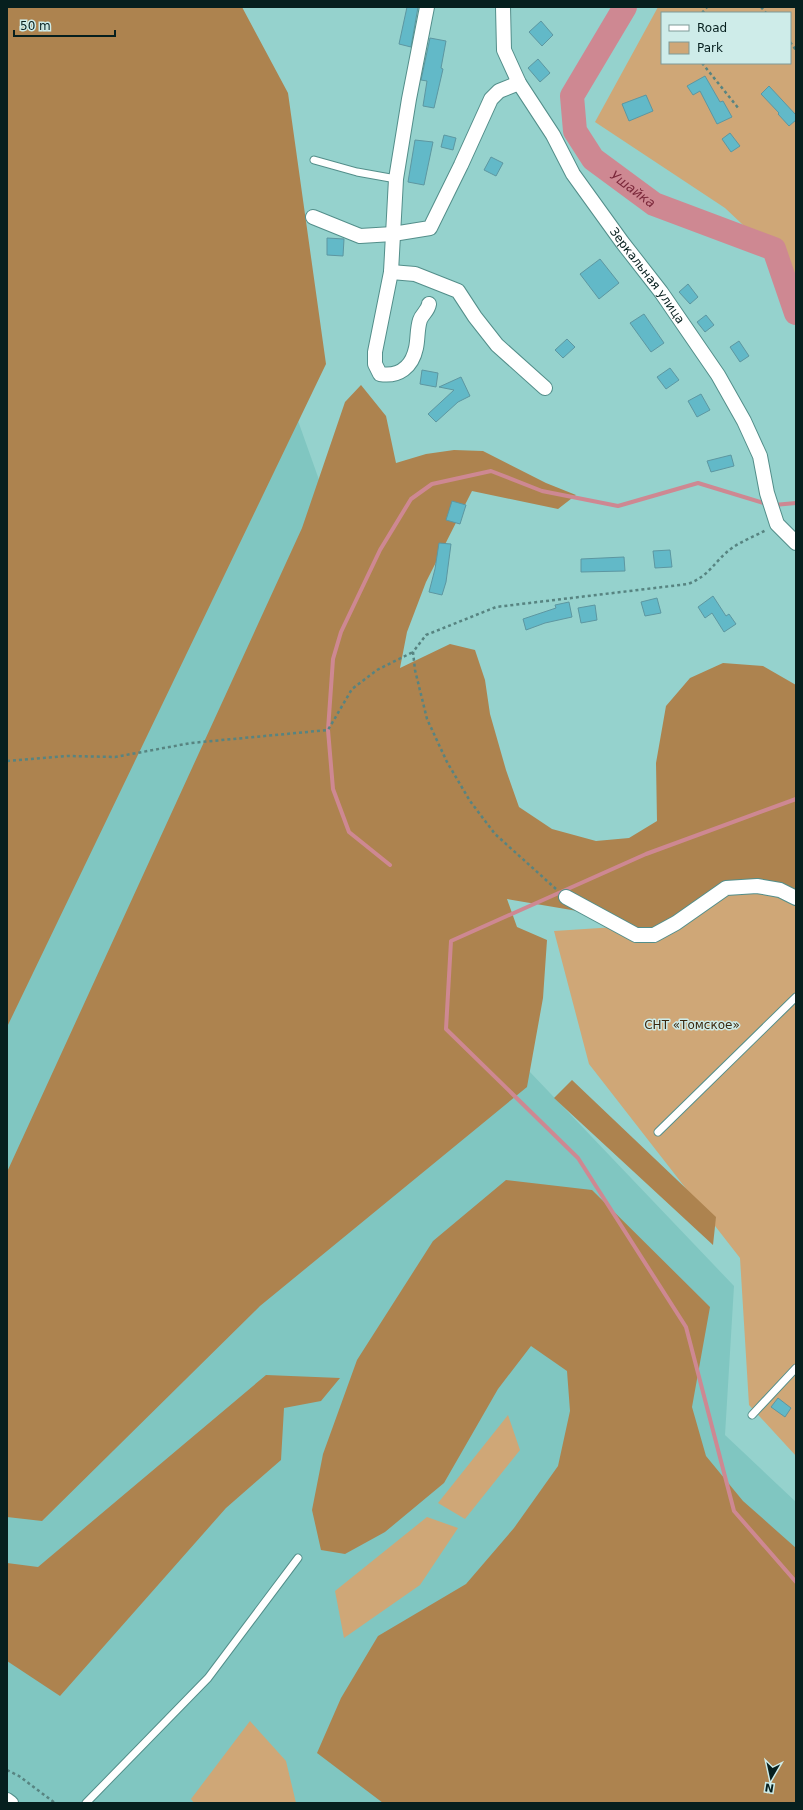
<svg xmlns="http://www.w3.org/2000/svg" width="803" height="1810" font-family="'DejaVu Sans',sans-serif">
  <rect width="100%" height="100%" fill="#95d2cd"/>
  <path fill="#80c6c1" d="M7,7H10L215,187L529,1071L734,1286L725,1435L796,1502V1803H7Z"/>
  <path fill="#cfa777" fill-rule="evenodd" d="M658,7H796V275L725,208L595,122ZM662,13H790V63H662Z
    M724,877L796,891V1456L749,1405L740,1258L589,1064L554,931L662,924Z
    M508,1415L520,1450L465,1519L438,1503Z
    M427,1517L458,1528L420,1585L344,1638L335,1591Z
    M250,1721L286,1761L296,1803H194L191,1799Z"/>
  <path fill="#ad834f" d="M7,7H242L288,93L326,364L7,1027Z
    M361,385L386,416L396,463L426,454L454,450L483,451L546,483L576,495L558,509L472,491L426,582L407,632L400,668L450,644L475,650L485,680L490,714L506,770L519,807L552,829L596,841L629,838L657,821L656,763L666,706L690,678L723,663L763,666L796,685V889L782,895L749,880L665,926L641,931L601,915L507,899L517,927L547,940L543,998L527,1087L260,1306L42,1521L7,1517V1172L302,528L345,402Z
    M572,1080L716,1217L713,1245L554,1098Z
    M506,1180L592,1190L710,1307L692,1407L706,1456L743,1501L796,1548V1803H383L317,1753L341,1698L378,1636L466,1584L514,1528L558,1466L570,1411L567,1371L531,1346L498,1389L444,1483L385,1532L345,1554L321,1550L312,1510L323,1454L357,1360L433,1241Z
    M266,1375L340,1378L321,1401L284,1408L281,1460L226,1508L60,1696L7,1661V1563L38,1567Z"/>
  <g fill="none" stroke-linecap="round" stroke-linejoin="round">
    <path stroke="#ce8892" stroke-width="4" d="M774,505L796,503
      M796,799L646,854L451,941L446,1029L578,1158L686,1327L734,1511L796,1582
      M390,865L349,832L333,789L328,730L333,659L341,632L380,550L411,499L432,484L491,471L542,491L618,506L698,483L767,504"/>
    <path stroke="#ce8892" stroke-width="24" id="s1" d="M625,7L572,96L575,131L593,159L654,204L774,249L796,313"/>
  </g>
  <path fill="#62b9c8" stroke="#5d97a1" d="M407,7H418L411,47L399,44Z
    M541,21L553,35L542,46L529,32Z
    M430,38L446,41L441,68L443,69L434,108L423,106L427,81L421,80Z
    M538,59L550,73L540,82L528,68Z
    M705,76L720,102L723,101L732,117L717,124L700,91L693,95L687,86Z
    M769,86L796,115V120L789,126L778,114L779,113L761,94Z
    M646,95L653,111L629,121L622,104Z
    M730,133L740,146L731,152L722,139Z
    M444,135L456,138L453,150L441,147Z
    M415,140L433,142L424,185L408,182Z
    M491,157L503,163L496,176L484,170Z
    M327,238L344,239L343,256L327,255Z
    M600,259L619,283L599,299L580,274Z
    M688,284L698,297L690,304L679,292Z
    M644,314L664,343L651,352L630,323Z
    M706,315L714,325L705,332L697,322Z
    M567,339L575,347L563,358L555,350Z
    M739,341L749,356L740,362L730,347Z
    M670,368L679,380L666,389L657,377Z
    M422,370L438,373L436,387L420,384Z
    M461,377L470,396L458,402L436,422L428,414L454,390L439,387Z
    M701,394L710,410L697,417L688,401Z
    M731,455L734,466L711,472L707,461Z
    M452,501L466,505L460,524L446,520Z
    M439,543L451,544L446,582L442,595L429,592L435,569Z
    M670,550L672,567L655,568L653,551Z
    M624,557L625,571L581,572V559Z
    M713,596L726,616L729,614L736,624L724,632L712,613L705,618L698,607Z
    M657,598L661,613L645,616L641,602Z
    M569,602L572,617L545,623L526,630L523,619L556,608L555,605Z
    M595,605L597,620L581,623L578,608Z
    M778,1398L791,1408L785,1417L771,1407Z"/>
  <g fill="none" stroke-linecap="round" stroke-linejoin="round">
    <g stroke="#538e8a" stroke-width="9">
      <path id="service" d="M314,160L357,172L396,179
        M658,1132L796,997
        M752,1415L796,1368
        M86,1803L208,1678L298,1558"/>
    </g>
    <g stroke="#538e8a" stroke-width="16">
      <g id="minor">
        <path d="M427,7L409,99L396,179L391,272L375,352V364L380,374C399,377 412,367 416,348C418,339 417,329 420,320C422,314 428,311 429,304"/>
        <path id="s2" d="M503,7L504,50L519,83L553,135L573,174L622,242L661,292L718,375L744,421L760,456L767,493L777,524L796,543"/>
        <path d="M313,217L360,236L393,234L430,228L461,165L491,99L499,91L519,83"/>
        <path d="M391,272L415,274L458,291L475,317L497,345L545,388"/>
        <path d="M566,897L636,935H654L676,923L726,888L757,886L780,890L796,898"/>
        <path d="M7,1800L11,1803"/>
      </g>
    </g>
    <path stroke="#578481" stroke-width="2.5" stroke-dasharray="3 3" stroke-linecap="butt" d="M761,7L766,13
      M702,13L707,7
      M790,42L796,50
      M702,63L739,109
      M7,761L67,756L115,757L191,743L328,730L352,689L377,670L413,652
      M556,889L495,834L470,801L447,762L427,719L415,670L413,652L426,635L496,607L688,584C711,575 714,561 732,548C742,541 755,536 766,530
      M7,1770L19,1776L55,1803"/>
    <use href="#service" stroke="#fff" stroke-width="7"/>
    <use href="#minor" stroke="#fff" stroke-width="14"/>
  </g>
  <g text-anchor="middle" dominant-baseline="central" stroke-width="3" stroke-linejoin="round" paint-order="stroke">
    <g font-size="12" fill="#061f1e" stroke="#ceece9">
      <text stroke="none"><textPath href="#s2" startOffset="311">Зеркальная улица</textPath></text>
    </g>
    <g font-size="12" fill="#3a270f" stroke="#ceece9">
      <text x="692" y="1025">СНТ «Томское»</text>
    </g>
    <g font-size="13" font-style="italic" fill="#7b283b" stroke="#ceece9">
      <text stroke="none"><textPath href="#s1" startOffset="222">Ушайка</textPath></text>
    </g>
  </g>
  <rect width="803" height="1810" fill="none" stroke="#061f1e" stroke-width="16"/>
  <rect x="661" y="12" width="130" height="52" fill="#ceece9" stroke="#7e9a98"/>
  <rect x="669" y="25" width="20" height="6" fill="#ffffff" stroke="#7e9a98"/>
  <text x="697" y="32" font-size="12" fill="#061f1e">Road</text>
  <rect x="669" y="42" width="20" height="12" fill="#cfa777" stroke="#7e9a98"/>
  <text x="697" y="52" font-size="12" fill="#061f1e">Park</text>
  <g transform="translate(771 1778) rotate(189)" stroke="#ceece9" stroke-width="3" paint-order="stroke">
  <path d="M0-3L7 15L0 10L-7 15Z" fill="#061f1e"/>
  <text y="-6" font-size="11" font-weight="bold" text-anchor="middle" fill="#061f1e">N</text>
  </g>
  <path d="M14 30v6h101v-6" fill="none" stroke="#061f1e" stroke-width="2"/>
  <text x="20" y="30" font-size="12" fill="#061f1e" stroke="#ceece9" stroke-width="3" paint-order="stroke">50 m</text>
</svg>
